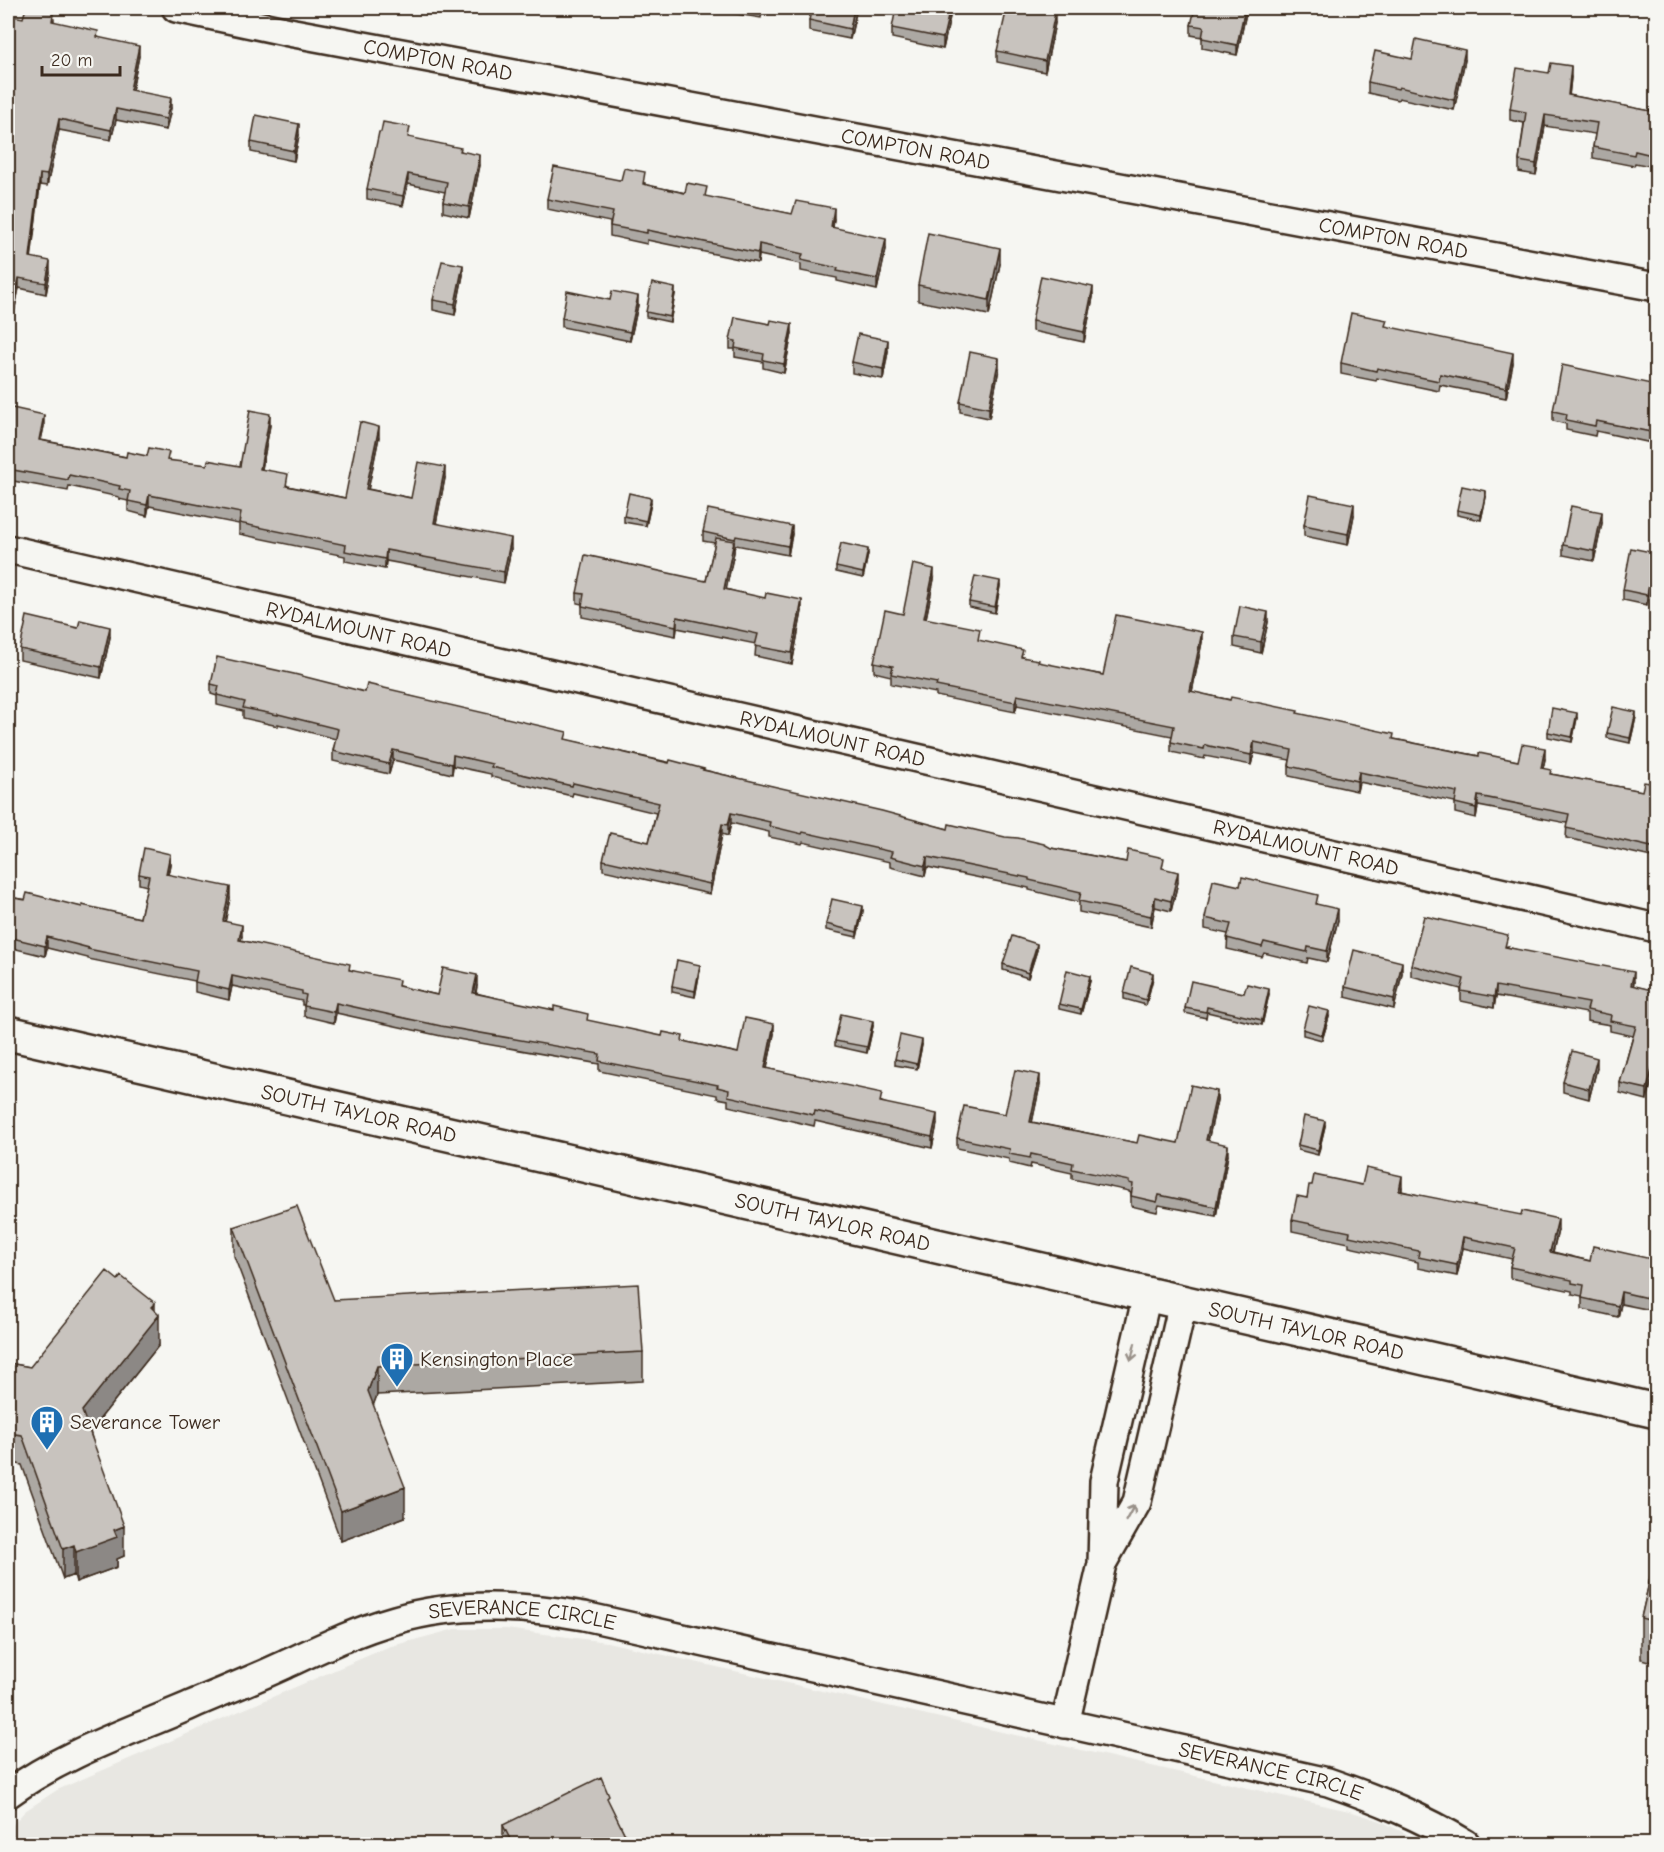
<svg xmlns="http://www.w3.org/2000/svg" width="1664" height="1852" font-family="'Comic Neue',sans-serif">
  <rect width="100%" height="100%" fill="#f6f6f2"/>
  <filter id="ink" filterUnits="userSpaceOnUse"><feTurbulence type="fractalNoise" baseFrequency=".0167" numOctaves="2"/><feDisplacementMap in="SourceGraphic" scale="12" xChannelSelector="R" yChannelSelector="G"/><feConvolveMatrix kernelMatrix="1 2 1 2 8 2 1 2 1" color-interpolation-filters="sRGB"/></filter>
  <g filter="url(#ink)">
    <path fill="#e8e7e2" d="M455,1629H506L607,1642L1349,1811L1381,1821L1426,1844H8V1830L25,1811L57,1790L388,1647Z"/>
    <g fill="none" stroke-linecap="round" stroke-linejoin="round">
      <g stroke="#3b2a1e" stroke-width="32">
        <g id="minor">
          <path id="s1" d="M176,8L294,33L1656,287"/>
          <path id="s2" d="M8,549L1656,928"/>
          <path d="M1104,1560L1137,1502L1183,1303"/>
          <path d="M1065,1724L1102,1564L1104,1481L1147,1295"/>
          <path id="s3" d="M8,1794C62,1754 129,1732 191,1705C221,1692 252,1680 282,1666C319,1649 356,1631 395,1620C456,1602 523,1605 584,1616L1328,1782C1377,1799 1422,1817 1466,1844"/>
        </g>
      </g>
      <g stroke="#3b2a1e" stroke-width="38">
        <g id="secondary">
          <path id="s4" d="M8,1033L1656,1411"/>
        </g>
      </g>
      <use href="#minor" stroke="#f6f6f2" stroke-width="27"/>
      <use href="#secondary" stroke="#f6f6f2" stroke-width="33"/>
    </g>
    <path fill="#aca8a3" stroke="#3b2a1e" stroke-width="1.5" d="M699,8H763L761,18Z
      M857,8L850,39L809,31V20Z
      M951,8V12L943,49L892,38V28Z
      M1247,8L1237,55L1202,48V37L1191,35V25Z
      M23,18L54,19V22L98,37L139,56L132,90L171,108L166,130L116,120L111,140L59,130L47,186L40,185L31,257L50,272L46,294L19,288L8,341V45Z
      M1055,23L1045,72L997,62V51Z
      M1465,60L1454,110L1399,98L1398,100L1368,93V82Z
      M1549,73L1571,77L1569,95L1656,112V167L1635,163L1634,166L1593,158V147L1595,134L1545,126L1536,175L1519,172V161L1524,123L1510,120V109Z
      M299,135L294,161L251,152V142Z
      M410,138L461,151L480,165L469,218L443,212V202L445,192L408,184L403,206L367,199V189Z
      M619,180L645,183V185L792,214L834,219L833,228L886,249L877,290L837,281V278L801,271V264L759,255L758,263L647,240V244L610,236V222L547,209V199Z
      M1000,264L989,315L918,301V285Z
      M463,275L455,315L433,310V300Z
      M675,294L670,322L646,317V312Z
      M1093,297L1084,342L1032,331V321Z
      M610,300L638,305L630,341L562,327V318Z
      M1387,327L1513,363L1506,398L1440,385L1439,391L1377,378L1376,381L1341,374V363Z
      M792,333L784,373L763,368V362L735,357V349H730V340Z
      M888,351L883,379L852,373V362Z
      M999,369L989,418L960,412V402Z
      M1656,385V444L1596,431L1595,436L1566,430V424L1553,421V411Z
      M8,407L44,426L41,440L126,457L207,465L240,466L270,425L262,469L288,486L345,498L379,437L368,489L411,498L445,478L436,523L511,549L504,583L386,561L385,569L345,561V556L239,534V524L149,506L147,516L128,511V501L119,499V497L69,486L68,491L8,480Z
      M1486,497L1481,520L1457,515V510Z
      M651,503L646,526L624,522V516Z
      M1354,515L1348,545L1304,536V525Z
      M1602,523L1594,561L1563,555V545Z
      M703,532L792,534L788,555L736,545L735,547H734V552L726,589L802,611L792,664L755,656L756,644L677,628L676,636L582,617V604L577,603V593L706,581L715,543L703,541Z
      M1656,553V592L1650,590L1647,605L1623,600V590Z
      M868,554L863,578L836,572V567Z
      M934,579L926,618L980,641L1039,663L1103,675L1202,642L1192,692L1298,714L1394,739L1479,756L1518,761L1545,759L1543,768L1551,774L1642,791L1656,784V858L1566,838L1567,823L1478,806L1476,818L1455,813V802L1359,782L1357,791L1289,776V766L1290,760L1254,753L1251,765L1205,756L1204,759L1171,752V742L1172,736L1017,705L1015,712L936,696V693L891,684V676L874,672V662L903,614Z
      M1000,586L995,613L969,607V602Z
      M1268,622L1261,653L1234,647V637Z
      M110,637L101,678L20,660V649Z
      M211,684L365,692L406,695L567,740L704,770L948,829L1164,869L1178,882L1171,911L1155,907L1151,927L1079,912V902L1029,890V888L927,867L925,876L890,867V862L803,842L802,844L769,837V832L731,823L728,836L722,834L710,894L603,870V860L649,842L656,813L573,793L572,796L491,777V774L453,766L452,774L393,760L389,774L333,761V751L336,739L278,724V726L243,718V711L217,705V696L211,694Z
      M1636,717L1630,743L1607,738V733Z
      M1577,718L1572,742L1548,737V732Z
      M170,864L168,875L230,898L225,922L242,936L241,940L350,970L399,986L437,995L477,986L476,993L588,1021L738,1053L774,1034L767,1068L882,1102L937,1124L932,1148L815,1121L814,1126L728,1106V1100L717,1098V1095L599,1071V1064L441,1036L336,1013L334,1023L304,1016V1005H302V1001L232,986L229,1000L195,992V981L88,959V958L47,948L45,956L8,947V897L82,907L140,918L147,886L139,884V874Z
      M1318,905L1338,920L1327,962L1308,958L1307,963L1264,953L1262,957L1227,949L1228,934L1205,929V918Z
      M863,911L857,937L826,930V924Z
      M1508,946L1507,947L1634,982L1633,986L1656,991L1647,1100L1620,1093V1083L1633,1036L1610,1031V1025L1587,1021V1013L1496,996L1494,1008L1461,1001V989L1411,976V965Z
      M1037,950L1028,978L1003,970V964Z
      M700,970L695,997L672,992V986Z
      M1402,973L1394,1009L1345,997V987Z
      M1153,978L1146,1005L1124,999V993Z
      M1090,981L1081,1014L1059,1009V1004Z
      M1244,993L1269,994L1262,1025L1207,1012L1206,1018L1185,1013V1008Z
      M1329,1017L1322,1040L1303,1035V1029Z
      M873,1026L867,1053L835,1046V1041Z
      M922,1045L917,1069L895,1065V1059Z
      M1597,1068L1589,1099L1563,1092V1082Z
      M1040,1085L1032,1122L1137,1143H1178L1217,1100L1208,1141L1228,1155L1216,1216L1159,1205L1157,1212L1131,1206V1193L1129,1192V1191L1072,1179V1173L1031,1164L1030,1168L1009,1163V1159L957,1148V1138L1005,1114Z
      M1325,1126L1318,1155L1298,1150V1145Z
      M1312,1185H1362L1402,1187V1191L1558,1230L1553,1252L1590,1261L1656,1260V1311L1621,1304L1618,1317L1582,1309V1296L1572,1294V1291L1510,1278V1267L1512,1259L1463,1248L1457,1276L1418,1268V1262L1349,1247V1243L1292,1231V1220L1307,1198Z
      M234,1227L334,1300L643,1352V1381L377,1395L373,1405L405,1517L341,1541L234,1256Z
      M155,1311L159,1345L90,1431L124,1556L117,1559V1567L76,1582L74,1575L63,1579L22,1465L8,1462V1363L30,1367Z
      M1656,1552V1663L1641,1659V1618Z
      M609,1803L630,1845L503,1844V1825Z"/>
    <path fill="#8c8885" stroke="#3b2a1e" stroke-width="1.5" d="M854,8H857L850,39V29Z
      M950,8H951V12L943,49V38Z
      M1245,8H1247L1237,55V45Z
      M1055,13V23L1045,72V61Z
      M139,46V56L130,100V90Z
      M1465,50V60L1454,110V100Z
      M1571,66V77L1568,107V95Z
      M171,98V108L166,130V119Z
      M116,109V120L111,140V130Z
      M1545,115V126L1536,175V164Z
      M59,119V130L47,186V175Z
      M299,124V135L294,161V151Z
      M480,155V165L469,218V207Z
      M40,174V185L30,268V257Z
      M408,174V184L403,206V196Z
      M834,208V219L831,238V227Z
      M886,239V249L877,290V279Z
      M759,244V255L758,263V253Z
      M1000,248V264L989,315V300Z
      M50,261V272L46,294V283Z
      M463,265V275L455,315V304Z
      M19,278V288L8,341V331Z
      M1093,287V297L1084,342V332Z
      M675,288V294L670,322V317Z
      M638,296V305L630,341V332Z
      M792,324V333L784,373V364Z
      M888,340V351L883,379V369Z
      M1513,353V363L1506,398V388Z
      M999,358V369L989,418V408Z
      M270,414V425L260,479V469Z
      M44,415V426L39,450V440Z
      M379,427V437L366,500V489Z
      M445,467V478L434,533V523Z
      M1486,491V497L1481,520V515Z
      M149,495V506L147,516V505Z
      M651,498V503L646,526V521Z
      M1354,504V515L1348,545V534Z
      M1602,512V523L1594,561V551Z
      M792,526V534L788,555V546Z
      M511,538V549L504,583V572Z
      M734,541V552L724,600V589Z
      M868,549V554L863,578V573Z
      M386,550V561L385,569V559Z
      M934,569V579L924,628V618Z
      M1650,580V590L1647,605V595Z
      M1000,581V586L995,613V607Z
      M802,600V611L792,664V653Z
      M1268,612V622L1261,653V642Z
      M677,617V628L676,636V626Z
      M110,627V637L101,678V667Z
      M1202,632V642L1190,701V691Z
      M1017,695V705L1015,712V702Z
      M1636,712V717L1630,743V738Z
      M1577,713V718L1572,742V737Z
      M1254,742V753L1251,765V755Z
      M1545,748V759L1541,778V768Z
      M393,750V760L389,774V764Z
      M453,755V766L452,774V764Z
      M1359,772V782L1357,791V781Z
      M1478,796V806L1476,818V808Z
      M731,813V823L728,836V825Z
      M722,824V834L710,894V884Z
      M170,854V864L166,884V874Z
      M927,857V867L925,876V866Z
      M1178,872V882L1171,911V901Z
      M230,887V898L223,932V921Z
      M1155,897V907L1151,927V916Z
      M863,906V911L857,937V932Z
      M1338,909V920L1327,962V951Z
      M242,925V936L239,950V940Z
      M47,937V948L45,956V946Z
      M1037,944V950L1028,978V973Z
      M1402,962V973L1394,1009V999Z
      M700,965V970L695,997V991Z
      M1634,972V982L1631,996V985Z
      M1153,973V978L1146,1005V1000Z
      M477,975V986L473,1003V993Z
      M232,976V986L229,1000V990Z
      M1090,976V981L1081,1014V1009Z
      M1496,986V996L1494,1008V997Z
      M1269,989V994L1262,1025V1020Z
      M336,1003V1013L334,1023V1012Z
      M1329,1011V1017L1322,1040V1035Z
      M873,1021V1026L867,1053V1047Z
      M774,1024V1034L765,1078V1068Z
      M922,1040V1045L917,1069V1064Z
      M1656,1054V1065L1647,1100V1089Z
      M1597,1058V1068L1589,1099V1089Z
      M1040,1075V1085L1030,1132V1122Z
      M1217,1091V1100L1206,1150V1140Z
      M937,1114V1124L932,1148V1137Z
      M1325,1121V1126L1318,1155V1150Z
      M1228,1145V1155L1216,1216V1207Z
      M1402,1176V1187L1399,1202V1191Z
      M1558,1219V1230L1550,1263V1252Z
      M1463,1237V1248L1457,1276V1265Z
      M1621,1292V1304L1618,1317V1306Z
      M155,1303V1321L159,1315V1345L82,1441V1411Z
      M377,1366V1395L368,1420V1391Z
      M405,1487V1517L341,1541V1511Z
      M124,1526V1556L117,1559V1567L76,1582V1552L114,1530Z
      M74,1545V1575L63,1579V1549Z"/>
    <path fill="#c8c3be" stroke="#3b2a1e" stroke-width="1.5" d="M26,8H54L52,21L98,31L97,37L139,46L130,90L171,98L166,119L116,109L111,130L59,119L47,175L40,174L30,257L50,261L46,283L19,278L8,331V45L13,16L23,18Z
      M812,8H854L850,29L809,20Z
      M896,8H950L943,38L892,28Z
      M1007,8H1030L1055,13L1045,61L997,51Z
      M1195,8H1245L1237,45L1202,38L1204,27L1191,25Z
      M1416,39L1465,50L1454,100L1399,87L1398,89L1368,82L1375,51L1412,59Z
      M1551,63L1571,66L1568,95L1656,112V156L1635,151L1634,155L1593,147L1597,123L1545,115L1536,164L1519,161L1526,112L1510,109L1517,68L1549,73Z
      M256,115L299,124L294,151L251,142Z
      M383,122L410,127L408,137L461,148L460,151L480,155L469,207L443,202L447,182L408,174L403,196L367,189L379,132H381Z
      M554,167L619,180H621L624,168L645,172L643,184L685,193L687,183L707,187L705,196L792,214L796,201L834,208L831,227L886,239L877,279L837,271L838,268L801,260L803,254L759,244L758,253L647,230V233L610,226L613,212L547,199Z
      M928,233L1000,248L989,300L918,285Z
      M442,261L463,265L455,304L433,300Z
      M1041,276L1093,287L1084,332L1032,321Z
      M652,283L675,288L670,317L646,312Z
      M567,291L610,300L612,291L638,296L630,332L562,318Z
      M1351,313L1387,320L1385,326L1513,353L1506,388L1440,374L1439,381L1377,368L1376,371L1341,363Z
      M735,317L770,324L771,320L792,324L784,364L763,360L764,354L735,348L736,341L730,340Z
      M858,334L888,340L883,369L852,362Z
      M970,352L999,358L989,408L960,402Z
      M1562,365L1656,385V433L1596,421L1595,426L1566,420L1567,414L1553,411Z
      M8,407L44,415L39,440L126,457L127,452L147,456L149,448L169,452L167,460L207,465L208,460L240,466L250,410L270,414L260,469L288,474L286,486L345,498L360,422L379,427L366,489L411,498L418,462L445,467L434,523L511,538L504,572L386,550L385,559L345,551L346,545L239,523L241,513L149,495L147,505L128,501L130,491L119,489L120,486L69,475L68,480L8,469Z
      M1462,486L1486,491L1481,515L1457,510Z
      M629,493L651,498L646,521L624,516Z
      M1310,495L1354,504L1348,534L1304,525Z
      M1571,506L1602,512L1594,551L1563,545Z
      M708,509L792,526L788,546L736,536L735,539L703,532Z
      M716,538L734,541L724,589L765,598L766,593L802,600L792,653L755,646L758,634L677,617L676,626L582,606L584,594L577,593L585,555L706,581Z
      M841,543L868,549L863,573L836,567Z
      M1631,548L1656,553V581L1650,580L1647,595L1623,590Z
      M913,564L934,569L924,618L980,629L978,640L1023,650L1021,657L1039,660L1038,662L1103,675L1116,615L1202,632L1190,691L1230,700L1231,697L1298,711L1297,713L1394,734L1393,739L1479,756V753L1518,761L1522,744L1545,748L1541,768L1551,770L1550,774L1642,791L1644,782L1656,784V848L1566,828L1569,814L1478,796L1476,808L1455,803L1457,792L1359,772L1357,781L1289,766L1292,750L1254,742L1251,755L1205,745L1204,749L1171,742L1174,726L1017,695L1015,702L936,686L937,683L891,674L893,666L874,662L885,610L903,614Z
      M975,576L1000,581L995,607L969,602Z
      M1240,606L1268,612L1261,642L1234,637Z
      M27,616L78,628L80,620L110,627L101,667L20,649Z
      M217,657L294,674L365,692L367,684L406,693V695L567,732L565,739L669,763L670,760L704,769L703,770L882,811L948,829L949,824L1005,837L1018,838L1044,844L1051,848L1126,862L1128,850L1164,858L1162,868L1178,872L1171,901L1155,897L1151,916L1079,901L1081,892L1029,880V878L927,857L925,866L890,857L892,852L803,832L802,834L769,826L770,822L731,813L728,825L722,824L710,884L603,860L610,833L649,842L659,803L573,783L572,786L491,767L492,764L453,755L452,764L393,750L389,764L333,751L338,729L278,714V715L243,708L245,702L217,695L219,686L211,684Z
      M1613,707L1636,712L1630,738L1607,733Z
      M1552,708L1577,713L1572,737L1548,732Z
      M144,848L170,854L166,874L230,887L223,921L242,925L239,940L350,964L349,970L399,980L398,986L437,995L443,968L477,975L473,993L554,1010V1006L588,1014L587,1020L662,1036L663,1032L683,1036L682,1041L738,1053L745,1018L774,1024L765,1068L882,1093L880,1102L937,1114L932,1137L815,1111L814,1115L728,1096L729,1090L717,1087L718,1085L599,1061L600,1054L441,1026L336,1003L334,1012L304,1006L306,995L302,994V991L232,976L229,990L195,982L197,971L88,949L89,948L47,937L45,946L8,937V897L25,900L27,893L82,907V905L140,918L149,876L139,874Z
      M1242,877L1318,895L1316,904L1338,909L1327,951L1308,947L1307,952L1264,942L1262,947L1227,938L1231,924L1205,918L1213,880L1240,886Z
      M832,899L863,906L857,932L826,924Z
      M1424,916L1508,935L1505,947L1634,972L1631,985L1656,991V1054L1647,1089L1620,1083L1636,1026L1610,1021L1611,1015L1587,1010L1589,1003L1496,986L1494,997L1461,991L1464,979L1411,965Z
      M1012,936L1037,944L1028,973L1003,964Z
      M1354,950L1402,962L1394,999L1345,987Z
      M677,960L700,965L695,991L672,986Z
      M1131,967L1153,973L1146,1000L1124,993Z
      M1067,970L1090,976L1081,1009L1059,1004Z
      M1191,981L1244,993L1247,984L1269,989L1262,1020L1207,1007L1206,1012L1185,1008Z
      M1309,1006L1329,1011L1322,1035L1303,1029Z
      M841,1014L873,1021L867,1047L835,1041Z
      M900,1035L922,1040L917,1064L895,1059Z
      M1572,1051L1597,1058L1589,1089L1563,1082Z
      M1015,1070L1040,1075L1030,1122L1137,1143L1139,1135L1178,1143L1191,1085L1217,1091L1206,1140L1228,1145L1216,1207L1159,1195L1157,1202L1131,1196L1133,1184L1129,1183V1181L1072,1169L1073,1163L1031,1154L1030,1158L1009,1154L1010,1149L957,1138L964,1106L1005,1114Z
      M1304,1116L1325,1121L1318,1150L1298,1145Z
      M1366,1168L1402,1176L1399,1191L1521,1215L1522,1211L1558,1219L1550,1252L1590,1261L1593,1246L1656,1260V1300L1621,1292L1618,1306L1582,1298L1584,1285L1572,1283V1280L1510,1267L1515,1248L1463,1237L1457,1265L1418,1257L1419,1251L1349,1236L1350,1232L1292,1220L1297,1196L1307,1198L1309,1185H1312L1314,1175L1362,1185Z
      M297,1206L334,1300L638,1284L643,1352L377,1366L368,1391L405,1487L341,1511L234,1227Z
      M107,1271L118,1280L121,1276L155,1303L151,1307L159,1315L82,1411L124,1526L114,1530L117,1537L76,1552L74,1545L63,1549L22,1435L8,1433V1363L30,1367Z
      M1656,1552V1622L1641,1618Z
      M601,1777L609,1796L607,1798L630,1845H513L503,1825Z"/>
    <defs><path id="oneway-shaft" d="M-6 0H5M1.5-3L5.5 0L1.5 3" fill="none" stroke-width="1.6" stroke-linecap="round" stroke-linejoin="round" transform="scale(1.5)"/></defs>
    <g stroke="#989088">
      <use href="#oneway-shaft" transform="translate(1133 1352) rotate(103)"/>
      <use href="#oneway-shaft" transform="translate(1130 1513) rotate(-61)"/>
    </g>
  </g>
  <defs>
    <g id="building-pin" transform="scale(1.725)"><path d="M0 17L-7.5 6A9.5 9.5 0 1 1 7.5 6Z" fill="#1f6fb2" stroke="#f6f6f2"/><path d="M-4-6H4V6H1V3H-1V6H-4ZM-2.5-4.3h1.7v1.8h-1.7ZM.8-4.3h1.7v1.8H.8ZM-2.5-1h1.7V.8h-1.7ZM.8-1h1.7V.8H.8Z" fill="#fff"/></g>
  </defs>
  <g fill-rule="evenodd">
    <use href="#building-pin" x="397" y="1359"/>
    <use href="#building-pin" x="47" y="1422"/>
  </g>
  <g text-anchor="middle" dominant-baseline="central" stroke-width="4.5" stroke-linejoin="round" paint-order="stroke">
    <g font-size="21" fill="#3b2a1e" stroke="#f6f6f2">
      <text stroke="none"><textPath href="#s1" startOffset="267">COMPTON ROAD</textPath></text>
      <text stroke="none"><textPath href="#s1" startOffset="753">COMPTON ROAD</textPath></text>
      <text stroke="none"><textPath href="#s1" startOffset="1239">COMPTON ROAD</textPath></text>
      <text stroke="none"><textPath href="#s2" startOffset="360">RYDALMOUNT ROAD</textPath></text>
      <text stroke="none"><textPath href="#s2" startOffset="846">RYDALMOUNT ROAD</textPath></text>
      <text stroke="none"><textPath href="#s2" startOffset="1332">RYDALMOUNT ROAD</textPath></text>
      <text stroke="none"><textPath href="#s4" startOffset="360">SOUTH TAYLOR ROAD</textPath></text>
      <text stroke="none"><textPath href="#s4" startOffset="846">SOUTH TAYLOR ROAD</textPath></text>
      <text stroke="none"><textPath href="#s4" startOffset="1332">SOUTH TAYLOR ROAD</textPath></text>
      <text stroke="none"><textPath href="#s3" startOffset="554">SEVERANCE CIRCLE</textPath></text>
      <text stroke="none"><textPath href="#s3" startOffset="1320">SEVERANCE CIRCLE</textPath></text>
    </g>
    <g font-size="21" fill="#3b2a1e" stroke="#f6f6f2" text-anchor="start">
      <text x="420" y="1359">Kensington Place</text>
      <text x="70" y="1422">Severance Tower</text>
    </g>
  </g>
  <rect width="1664" height="1852" fill="none" stroke="#f6f6f2" stroke-width="30"/>
  <rect x="15" y="15" width="1634" height="1822" fill="none" stroke="#3b2a1e" stroke-width="2" filter="url(#ink)"/>
  <path d="M42 66v9h78v-9" fill="none" stroke="#3b2a1e" stroke-width="3"/>
  <text x="51" y="66" font-size="18" fill="#3b2a1e" stroke="#f6f6f2" stroke-width="4.5" paint-order="stroke">20 m</text>
</svg>
